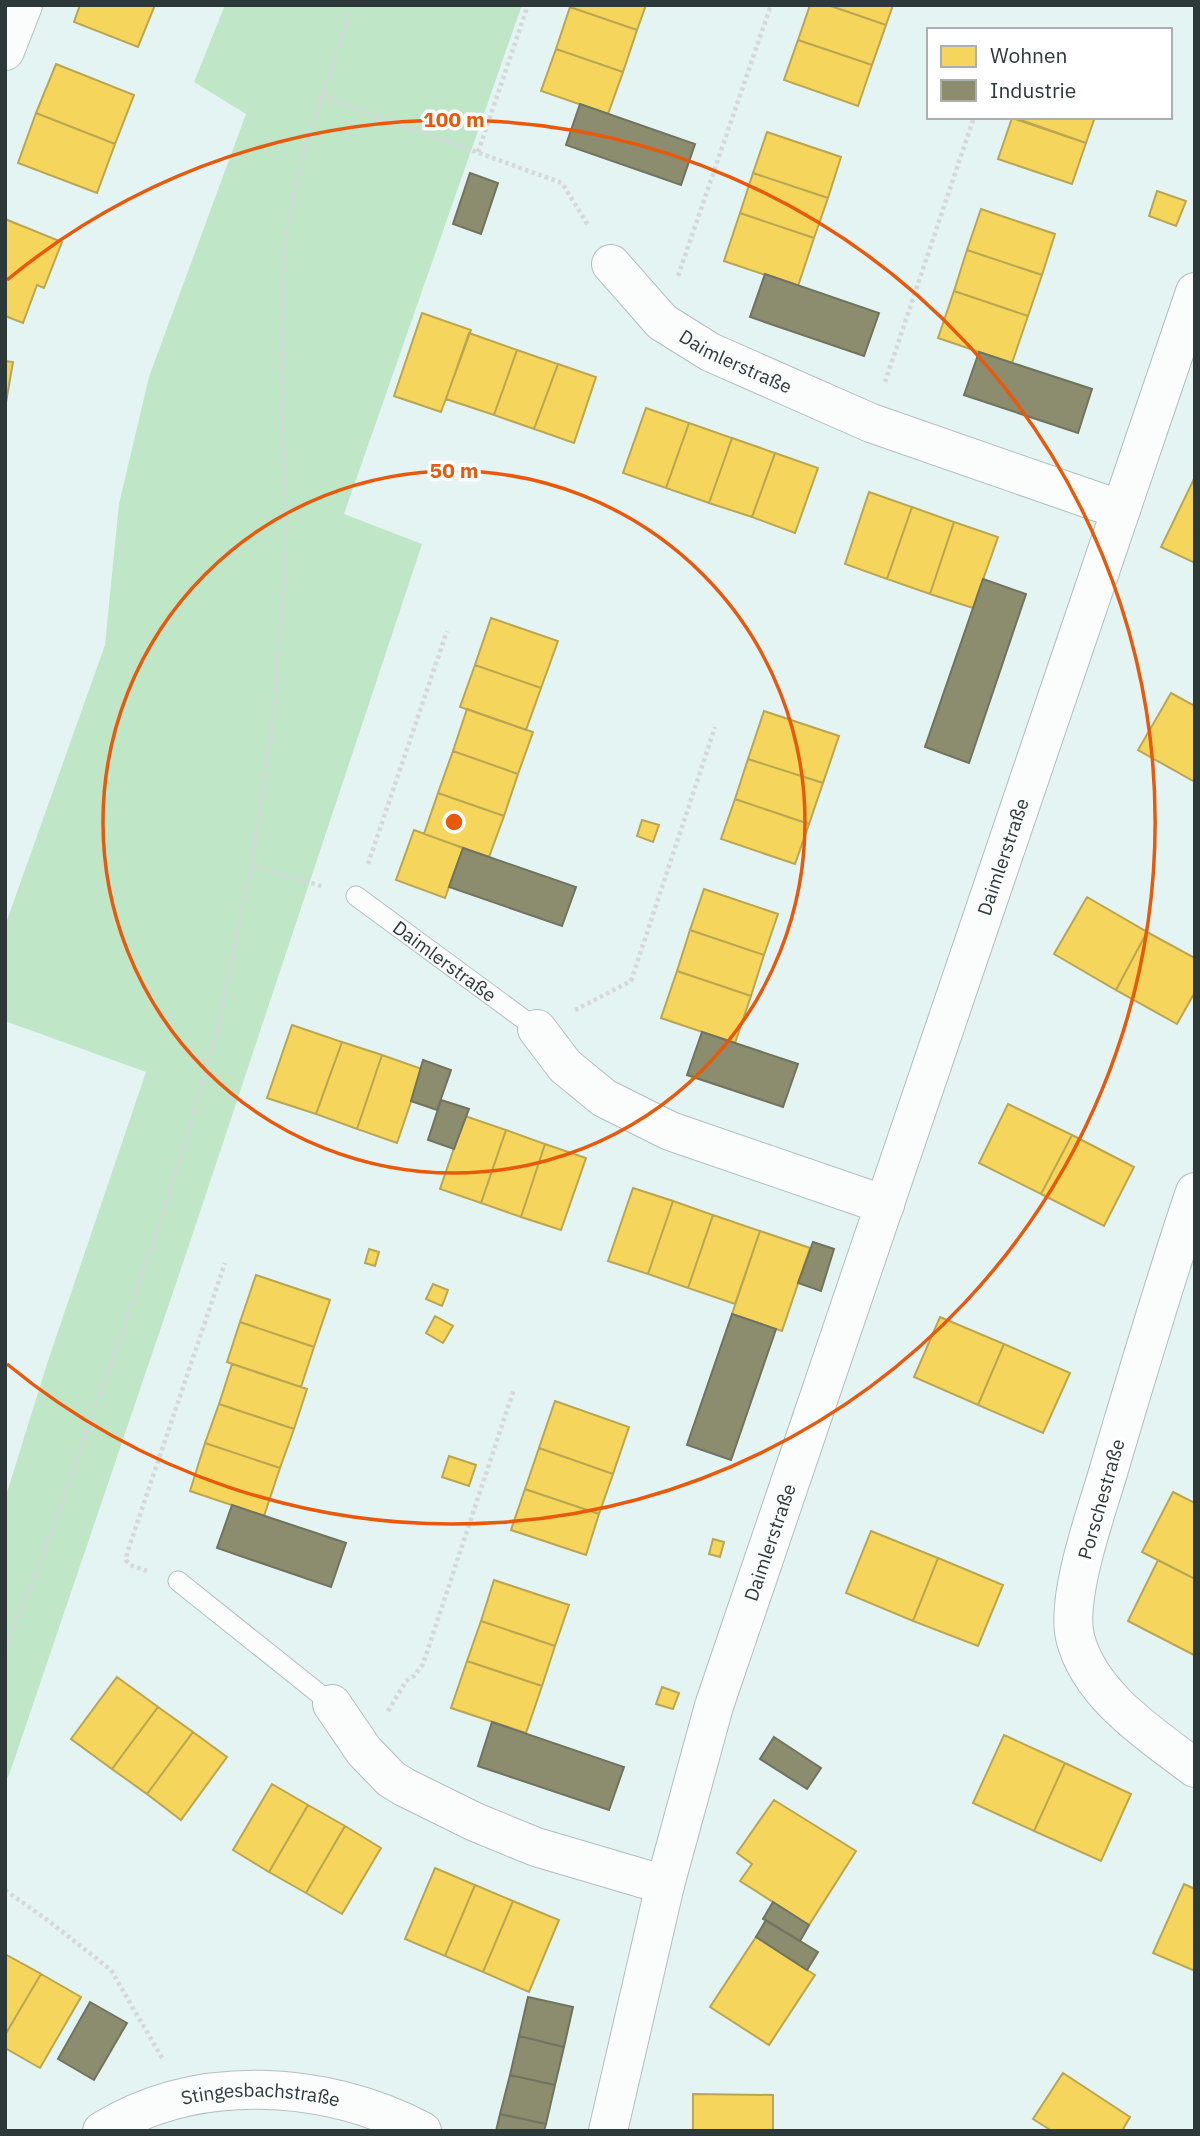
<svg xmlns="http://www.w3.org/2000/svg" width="1200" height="2136" font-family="'IBM Plex Sans',sans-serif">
  <rect width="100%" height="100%" fill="#e4f4f2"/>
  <path fill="#bee6c7" d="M225,5H522L344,514L422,544L189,1245L9,1775L5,1781V1499L47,1364L146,1072L5,1021V926L105,645L119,504L149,377L246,114L194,82Z"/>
  <path fill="#f6d55c" stroke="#baa651" stroke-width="2" d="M80,5H155L138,47L74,22Z
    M571,5H646L637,30L570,7Z
    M810,5H828L886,25L872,65L798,40Z
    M828,5H893L886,25Z
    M570,7L637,30L623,72L556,49Z
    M798,40L872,65L858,106L784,80Z
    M556,49L623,72L608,114L541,91Z
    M56,64L134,95L115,144L36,113Z
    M36,113L115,144L97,193L18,163Z
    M1012,117H1095L1086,143Z
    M1012,118L1086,143L1072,184L998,159Z
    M767,132L841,157L828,198L753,173Z
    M753,173L828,198L814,238L740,213Z
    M1157,191L1186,201L1176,226L1149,216Z
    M981,209L1055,234L1042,275L967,250Z
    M740,213L814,238L798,286L724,261Z
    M5,219L62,242L44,288L37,285L23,323L5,316Z
    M967,250L1042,275L1028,316L954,291Z
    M954,291L1028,316L1012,363L938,338Z
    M422,313L471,330L441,412L394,396Z
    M469,333L517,350L494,415L446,399Z
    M517,350L558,364L534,429L494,415Z
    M5,361L13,362L5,408Z
    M558,364L596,377L574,443L534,429Z
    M646,408L689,423L666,488L623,473Z
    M689,423L732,438L709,503L666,488Z
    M732,438L775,453L752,517L709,503Z
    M775,453L818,468L795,533L752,517Z
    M1194,479H1195V563L1161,547Z
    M869,492L912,507L887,579L845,564Z
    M912,507L954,522L930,594L887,579Z
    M954,522L998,537L973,608L930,594Z
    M491,618L558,641L541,688L475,665Z
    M475,665L541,688L526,730L460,707Z
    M1171,693L1195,706V782L1138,750Z
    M467,709L533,732L518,774L453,751Z
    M764,711L839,736L823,783L748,759Z
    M453,751L518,774L504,816L438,793Z
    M748,759L823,783L809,824L735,799Z
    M438,793L504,816L489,857L424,834Z
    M735,799L809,824L795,864L721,839Z
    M642,820L659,825L653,842L637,836Z
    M414,830L463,848L445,898L396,880Z
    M704,889L778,914L764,955L690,930Z
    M1087,897L1147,932L1116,990L1054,954Z
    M690,930L764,955L751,996L677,971Z
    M1147,932L1195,958V992L1177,1024L1116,990Z
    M677,971L751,996L735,1043L661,1018Z
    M292,1025L342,1042L316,1114L267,1098Z
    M342,1042L382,1055L357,1129L316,1114Z
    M382,1055L422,1069L397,1143L357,1129Z
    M1008,1104L1072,1135L1041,1194L979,1163Z
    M465,1116L506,1130L481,1203L440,1189Z
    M506,1130L545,1144L521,1217L481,1203Z
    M1072,1135L1134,1167L1104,1226L1041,1194Z
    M545,1144L586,1158L561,1230L521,1217Z
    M633,1188L673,1201L648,1274L608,1261Z
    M673,1201L713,1215L688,1288L648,1274Z
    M713,1215L760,1231L735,1304L688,1288Z
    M760,1231L810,1248L782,1331L732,1314Z
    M369,1249L379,1252L375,1266L365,1263Z
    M256,1275L330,1300L314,1347L240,1322Z
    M433,1284L448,1290L442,1306L426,1299Z
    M435,1316L453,1326L443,1343L426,1333Z
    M940,1317L1004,1344L978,1405L914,1377Z
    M240,1322L314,1347L301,1387L227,1362Z
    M1004,1344L1070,1373L1043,1433L978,1405Z
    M232,1364L307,1389L294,1429L219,1404Z
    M555,1401L629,1427L613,1474L539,1448Z
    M219,1404L294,1429L280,1468L205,1443Z
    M205,1443L280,1468L264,1516L190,1491Z
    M539,1448L613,1474L599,1514L525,1489Z
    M449,1456L476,1465L469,1486L442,1477Z
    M525,1489L599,1514L586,1555L511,1530Z
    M1173,1492L1195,1503V1579L1142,1552Z
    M871,1531L938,1558L913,1621L846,1593Z
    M713,1539L724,1542L720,1557L709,1554Z
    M938,1558L1003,1585L978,1646L913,1621Z
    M1158,1560L1195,1579L1194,1655L1128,1621Z
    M494,1580L569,1605L555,1646L481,1621Z
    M481,1621L555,1646L542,1686L467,1661Z
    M467,1661L542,1686L526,1733L451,1708Z
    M117,1677L158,1707L112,1769L71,1739Z
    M662,1687L679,1693L673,1709L656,1704Z
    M158,1707L193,1732L147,1794L112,1769Z
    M193,1732L227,1757L181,1820L147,1794Z
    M1004,1735L1065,1763L1034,1831L973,1803Z
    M1065,1763L1131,1794L1101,1861L1034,1831Z
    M272,1784L308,1805L269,1872L233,1850Z
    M774,1800L856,1851L809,1925L740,1881L752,1864L737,1853Z
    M308,1805L345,1826L306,1893L269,1872Z
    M345,1826L381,1848L342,1914L306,1893Z
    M435,1868L475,1885L445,1956L405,1939Z
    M1184,1884L1195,1889V1971L1153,1953Z
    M475,1885L513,1901L483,1972L445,1956Z
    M513,1901L559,1920L529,1992L483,1972Z
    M756,1937L815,1975L769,2045L710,2007Z
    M5,1954L41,1974L5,2035Z
    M41,1974L81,1997L40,2068L5,2048V2035Z
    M1063,2073L1130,2117L1122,2131H1052L1033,2119Z
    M693,2094L773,2095V2131H693Z"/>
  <path fill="#8c8c6e" stroke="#70735e" stroke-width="2" d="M580,104L695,144L681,185L566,145Z
    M470,173L498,183L481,234L453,224Z
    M765,274L879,313L864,356L750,317Z
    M979,352L1092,389L1078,433L964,395Z
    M983,579L1026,594L969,763L925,747Z
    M463,848L576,887L562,926L449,887Z
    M702,1032L798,1064L783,1107L687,1075Z
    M423,1060L451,1070L437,1110L411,1101Z
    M441,1100L469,1109L454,1149L428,1140Z
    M813,1242L834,1249L821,1291L798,1283Z
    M732,1314L776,1329L731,1460L687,1445Z
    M232,1505L346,1543L331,1587L217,1548Z
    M492,1722L624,1767L609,1810L478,1766Z
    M774,1737L821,1768L807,1789L760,1759Z
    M773,1902L809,1925L800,1941L763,1919Z
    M766,1920L818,1952L807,1970L756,1937Z
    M528,1997L573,2007L564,2047L519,2036Z
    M90,2002L127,2023L94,2080L58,2059Z
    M519,2036L564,2047L555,2085L510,2075Z
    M510,2075L555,2085L546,2124L500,2114Z
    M500,2114L546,2124L544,2131H496Z"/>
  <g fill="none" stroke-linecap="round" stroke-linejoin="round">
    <g stroke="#b2bebd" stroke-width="21">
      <g id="lane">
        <path id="s1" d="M356,896L537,1029"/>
        <path d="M178,1581L332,1704"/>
      </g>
    </g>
    <g stroke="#b2bebd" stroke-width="40">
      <g id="street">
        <path d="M5,51L23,5"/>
        <path id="s2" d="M611,264L662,322L710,352L871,423L1121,510"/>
        <path d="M537,1029L565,1066L604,1098L670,1131L885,1205"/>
        <path d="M1195,1192C1163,1286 1135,1381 1107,1476C1095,1516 1066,1597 1075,1637C1089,1695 1150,1734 1195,1768"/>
        <path d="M332,1704L364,1751L391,1779L404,1787L475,1822L536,1847L665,1885"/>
        <path id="s3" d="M102,2131C197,2072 325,2080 422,2131"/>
        <path id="s4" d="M608,2131L665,1885L714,1706L1195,292"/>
      </g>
    </g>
    <path stroke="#d4d8d8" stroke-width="4.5" stroke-dasharray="3.5 3.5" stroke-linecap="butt" d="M321,96L562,183L589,227
      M478,152L528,5
      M678,276L771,5
      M885,382L974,117
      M368,864L447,631
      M251,865L324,887
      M575,1010L631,981L715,727
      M147,1571L130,1565L126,1560L127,1553L225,1263
      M5,1651L55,1523L163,1214L219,1026L251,865L272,731L286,568L282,310L286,236L300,166L352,5
      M388,1711L406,1681L414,1676L423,1664L514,1389
      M5,1890L50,1922L111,1970L162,2058"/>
    <use href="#lane" stroke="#fbfdfd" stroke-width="19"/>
    <use href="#street" stroke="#fbfdfd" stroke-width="38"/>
  </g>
  <g fill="none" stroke="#e8590c" stroke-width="3.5">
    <circle cx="454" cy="822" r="351"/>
    <path d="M7 280A702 702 0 1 1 7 1364"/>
  </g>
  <g text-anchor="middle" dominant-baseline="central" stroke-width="7" stroke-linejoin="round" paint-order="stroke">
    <g font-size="19" fill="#2d3938" stroke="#fff">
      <text stroke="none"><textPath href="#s2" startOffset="161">Daimlerstraße</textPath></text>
      <text stroke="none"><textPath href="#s4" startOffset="1335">Daimlerstraße</textPath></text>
      <text stroke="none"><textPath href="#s1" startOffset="110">Daimlerstraße</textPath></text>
      <text transform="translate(1101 1499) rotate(-74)">Porschestraße</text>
      <text stroke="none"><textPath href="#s4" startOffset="611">Daimlerstraße</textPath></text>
      <text stroke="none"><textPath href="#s3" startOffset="166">Stingesbachstraße</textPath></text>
    </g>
  </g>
  <circle cx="454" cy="822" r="10" fill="#e8590c" stroke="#fff" stroke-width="3.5"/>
  <g font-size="21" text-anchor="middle" font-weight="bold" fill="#e8590c" stroke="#fff" stroke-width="7" stroke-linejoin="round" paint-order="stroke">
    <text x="454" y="127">100 m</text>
    <text x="454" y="478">50 m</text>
  </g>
  <rect width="1200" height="2136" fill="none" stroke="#2d3938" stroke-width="14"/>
  <rect x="927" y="28" width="245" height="91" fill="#ffffff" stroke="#abb0af" stroke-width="2"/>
  <rect x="941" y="46" width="35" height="21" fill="#f6d55c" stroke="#abb0af" stroke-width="2"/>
  <text x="990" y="63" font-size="21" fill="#2d3938">Wohnen</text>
  <rect x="941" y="80" width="35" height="21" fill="#8c8c6e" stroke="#abb0af" stroke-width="2"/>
  <text x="990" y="98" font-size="21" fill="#2d3938">Industrie</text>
</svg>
